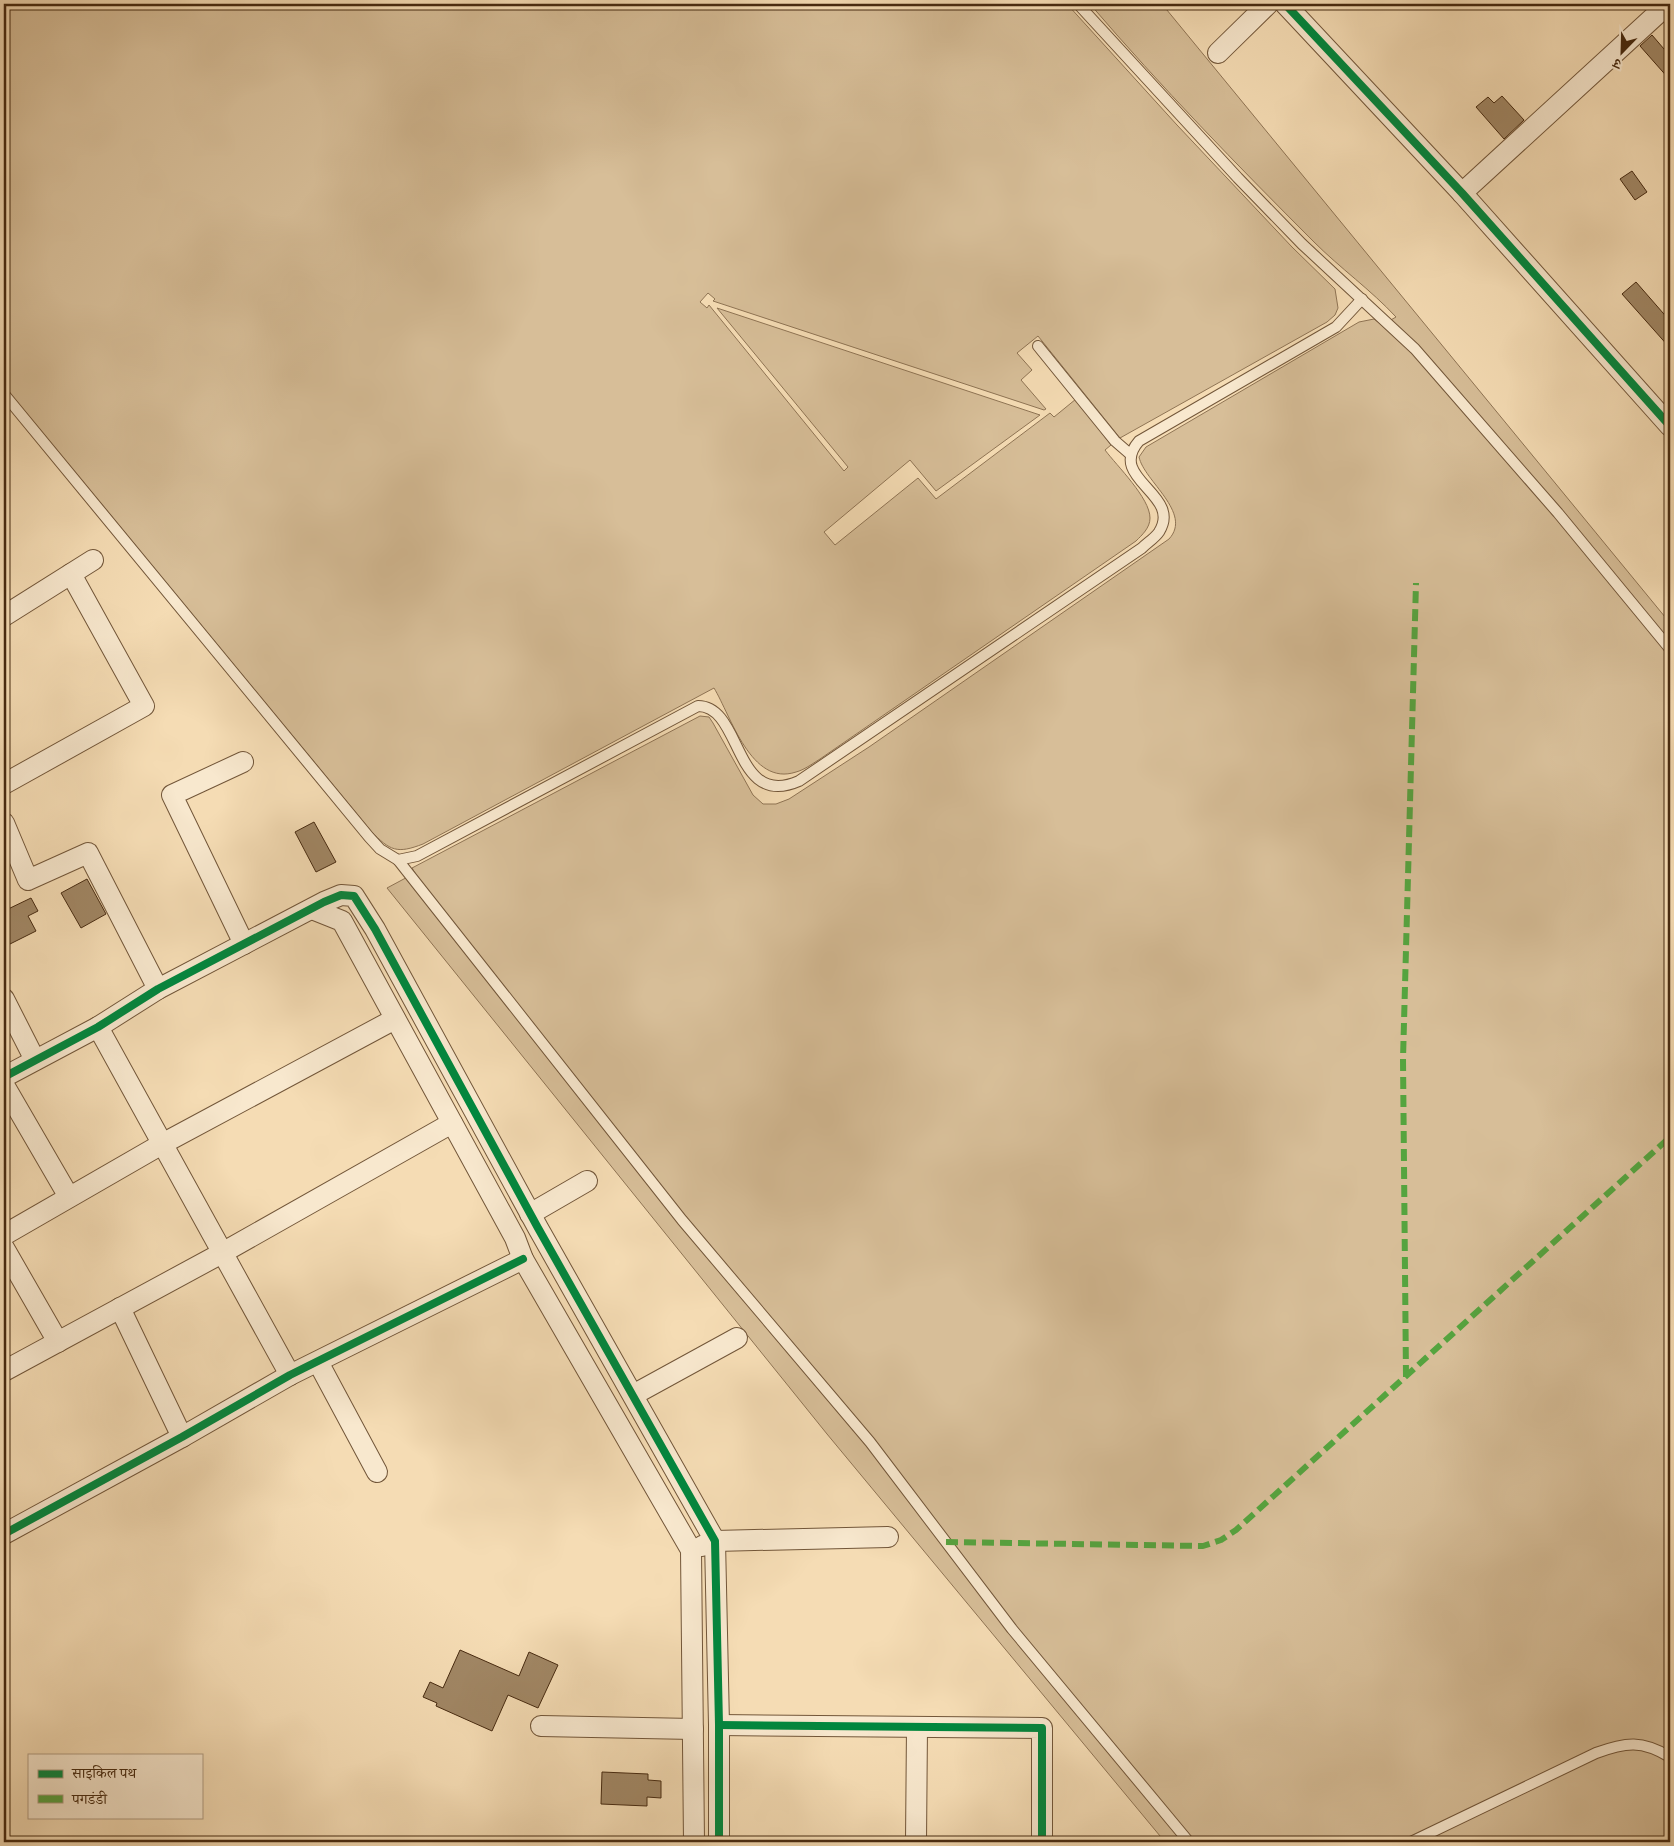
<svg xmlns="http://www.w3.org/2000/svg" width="1674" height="1846" viewBox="0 0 1674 1846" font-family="'IM FELL French Canon','Noto Serif Devanagari',serif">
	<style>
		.green { fill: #d7be98; stroke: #8f7454 }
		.building { fill: #a18765; stroke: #472a10 }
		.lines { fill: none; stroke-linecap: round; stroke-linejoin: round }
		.lane-casing { stroke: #725639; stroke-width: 12 }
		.street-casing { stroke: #725639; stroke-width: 22 }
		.lane { stroke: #f8e8ce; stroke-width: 10 }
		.street { stroke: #f8e8ce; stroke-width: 20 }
		.quiet { stroke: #55a43f; stroke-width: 6; stroke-dasharray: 12 6; stroke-linecap: butt }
		.cycleway-casing { stroke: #f8e8ce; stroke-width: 11 }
		.cycleway { stroke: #00873e; stroke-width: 8 }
	</style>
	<rect width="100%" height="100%" fill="#f5dcb4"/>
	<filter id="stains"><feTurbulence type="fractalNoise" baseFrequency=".004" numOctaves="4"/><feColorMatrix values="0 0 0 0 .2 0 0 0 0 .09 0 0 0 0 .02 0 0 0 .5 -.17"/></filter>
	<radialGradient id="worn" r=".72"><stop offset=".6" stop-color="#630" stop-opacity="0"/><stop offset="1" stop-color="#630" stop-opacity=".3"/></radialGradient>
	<g class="green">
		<path d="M 4,4 L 1067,4 L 1177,125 L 1292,247 L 1335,289 L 1338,308 L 1335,315 L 1327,322 L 1120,438 L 1038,336 L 1017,353 L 1032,370 L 1021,380 L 1046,409 L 1044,410 L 713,301 L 715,299 L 708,293 L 700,302 L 707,308 L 709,305 L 844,471 L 848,467 L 717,308 L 1040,415 L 936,491 L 910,460 L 824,532 L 835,545 L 918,478 L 936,499 L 1050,413 L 1054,417 L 1076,399 L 1111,445 L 1105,450 C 1117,466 1150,498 1150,518 C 1150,528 1142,535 1136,541 L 820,759 C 812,764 804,770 796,772 C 751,787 731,716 714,688 L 423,844 C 397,854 390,851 371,831 L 4,386 Z"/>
		<path d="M 1090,4 L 1162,4 L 1670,623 L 1670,1842 L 1165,1842 L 827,1434 L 387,888 L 415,873 L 412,868 L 700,716 L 709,717 L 713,723 L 753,795 L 763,804 L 776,804 L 789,799 L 869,747 L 1169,539 C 1193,513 1144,481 1139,457 L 1146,447 L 1359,322 L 1374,319 L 1382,325 L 1396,317 C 1371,290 1340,268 1314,242 C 1237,165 1161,87 1090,4 Z"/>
	</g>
	<g class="building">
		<path d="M 1652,35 L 1670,56 L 1670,80 L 1640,46 Z"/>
		<path d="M 1502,96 L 1524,120 L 1504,139 L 1476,107 L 1488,97 L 1494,103 Z"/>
		<path d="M 1632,171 L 1647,192 L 1635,200 L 1620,179 Z"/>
		<path d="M 1636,282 L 1670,321 L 1670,348 L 1622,294 Z"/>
		<path d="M 314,822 L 336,862 L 316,872 L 295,832 Z"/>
		<path d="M 87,879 L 106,914 L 81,928 L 61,893 Z"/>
		<path d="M 31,898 L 38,911 L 28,916 L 36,931 L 4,947 L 4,911 Z"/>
		<path d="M 460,1650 L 519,1676 L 529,1652 L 558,1665 L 538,1708 L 508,1695 L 492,1731 L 436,1706 L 437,1703 L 423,1697 L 430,1682 L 443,1688 Z"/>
		<path d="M 602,1772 L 648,1774 L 648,1780 L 661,1781 L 661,1798 L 647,1797 L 647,1806 L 601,1804 Z"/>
	</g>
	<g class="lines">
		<g class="lane-casing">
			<g id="lane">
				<path d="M 1078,4 L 1238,178 L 1302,244 L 1415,349 L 1558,513 L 1670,649"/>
				<path d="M 1038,346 L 1115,441 L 1130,454"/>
				<path d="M 4,394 L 369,837 L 380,849 L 398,860 L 417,856 L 698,706 C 743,706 733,810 799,781 L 1142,548 C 1147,543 1155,538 1159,532 C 1183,494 1106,479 1139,441 L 1336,327 L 1362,299"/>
				<path d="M 398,860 L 682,1220 L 870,1442 L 1012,1629 L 1189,1842"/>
				<path d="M 1411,1842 L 1596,1753 C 1626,1742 1642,1740 1670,1757"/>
			</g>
		</g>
		<g class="street-casing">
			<g id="street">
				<path d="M 1285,4 L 1462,193 L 1670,426"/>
				<path d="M 1218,53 L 1268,4"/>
				<path d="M 1462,193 L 1668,4"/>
				<path d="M 4,616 L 93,560"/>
				<path d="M 243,762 L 172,795 L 244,944"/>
				<path d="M 4,784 L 144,706 L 71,574"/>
				<path d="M 4,823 L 28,880 L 88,853 L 158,989"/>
				<path d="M 312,909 L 342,921 L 515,1238 L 523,1259 L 691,1550 L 694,1842"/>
				<path d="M 4,999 L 35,1060"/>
				<path d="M 98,1027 L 290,1375"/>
				<path d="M 4,1077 L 98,1027 L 158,989 L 324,902 L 341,895 L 354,896 L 375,929 L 538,1228 L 715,1541 L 719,1725 L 719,1842"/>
				<path d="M 4,1085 L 69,1197"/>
				<path d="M 530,1214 L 587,1181"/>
				<path d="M 4,1235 L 162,1144 L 395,1019"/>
				<path d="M 4,1248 L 58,1342"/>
				<path d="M 120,1308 L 182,1437"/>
				<path d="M 318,1362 L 377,1472"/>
				<path d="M 4,1371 L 222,1253 L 452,1123"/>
				<path d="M 633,1395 L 737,1338"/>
				<path d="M 4,1534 L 182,1437 L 290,1375 L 523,1259"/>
				<path d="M 702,1546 L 715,1541 L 888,1537"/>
				<path d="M 719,1725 L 1042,1728 L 1042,1842"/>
				<path d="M 541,1726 L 693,1729"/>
				<path d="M 916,1842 L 917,1727"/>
			</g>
		</g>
		<use href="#lane" class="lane"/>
		<use href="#street" class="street"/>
		<g class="quiet">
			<path d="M 1406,1377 L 1403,1059 L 1416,583"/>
			<path d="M 946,1542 L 1203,1546 L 1221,1540 L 1236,1530 L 1670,1137"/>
		</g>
		<g class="cycleway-casing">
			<g id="cycleway">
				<path d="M 1285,4 L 1462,193 L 1670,426"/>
				<path d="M 4,1077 L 98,1027 L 158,989 L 324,902 L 341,895 L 354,896 L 375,929 L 538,1228 L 715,1541 L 719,1725 L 719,1842"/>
				<path d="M 4,1534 L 182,1437 L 290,1375 L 523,1259"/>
				<path d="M 719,1725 L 1042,1728 L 1042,1842"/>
			</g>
		</g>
		<use href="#cycleway" class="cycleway"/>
	</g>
	<rect width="1674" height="1846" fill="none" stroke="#f5dcb4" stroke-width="20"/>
	<rect x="5" y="5" width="1664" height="1836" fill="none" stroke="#472a10" stroke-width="2.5"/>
	<rect x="10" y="10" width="1654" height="1826" fill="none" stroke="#472a10"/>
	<rect x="28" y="1754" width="175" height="65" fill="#f8e8ce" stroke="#b19c82"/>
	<rect x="38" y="1770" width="25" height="8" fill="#00873e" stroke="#b19c82"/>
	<text x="72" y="1778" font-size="15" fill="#472a10">साइकिल पथ</text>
	<rect x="38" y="1795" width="25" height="8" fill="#55a43f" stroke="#b19c82"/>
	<text x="72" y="1804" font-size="15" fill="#472a10">पगडंडी</text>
	<g transform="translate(1622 52) rotate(203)" stroke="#f8e8ce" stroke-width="4" paint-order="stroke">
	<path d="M0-4L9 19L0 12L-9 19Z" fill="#472a10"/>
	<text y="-8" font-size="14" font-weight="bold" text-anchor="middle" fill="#472a10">उ</text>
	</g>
	<rect width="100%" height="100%" filter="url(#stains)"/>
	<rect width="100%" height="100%" fill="url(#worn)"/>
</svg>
